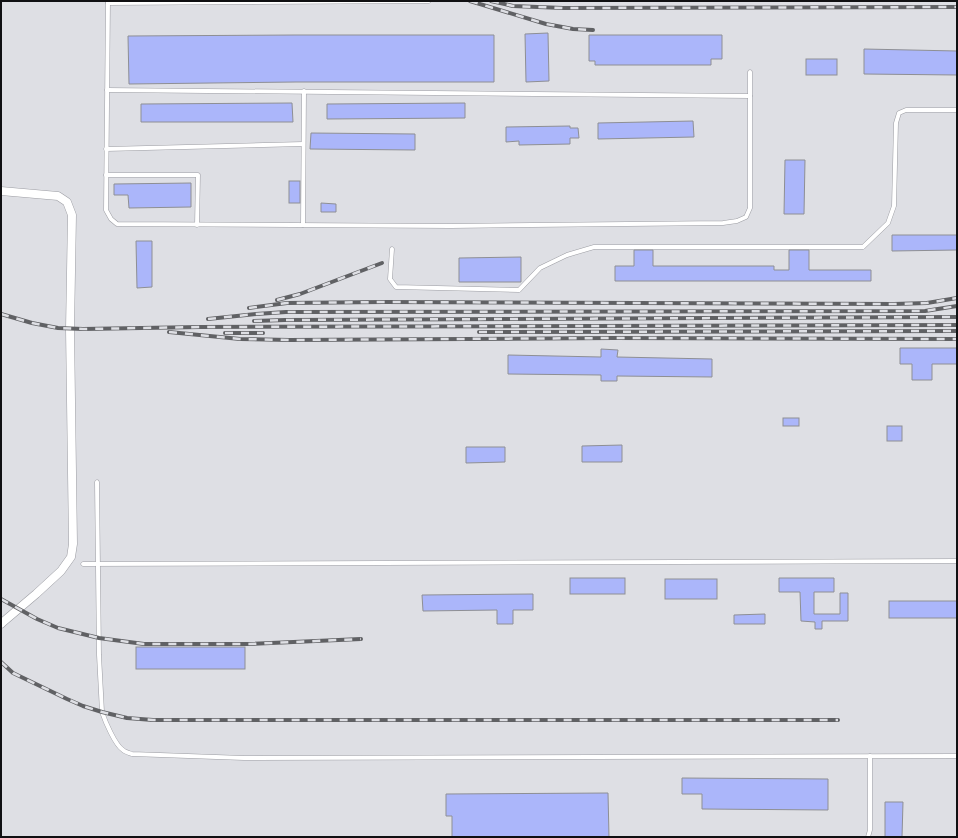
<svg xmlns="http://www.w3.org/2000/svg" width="958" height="838" viewBox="0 0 958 838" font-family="'Exo 2',sans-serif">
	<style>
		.building { fill: #abb6fa; stroke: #8e8f94 }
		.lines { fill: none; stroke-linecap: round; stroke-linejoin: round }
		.service-casing { stroke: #9c9da3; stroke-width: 5 }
		.minor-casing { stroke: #9c9da3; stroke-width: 9 }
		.service { stroke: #fff; stroke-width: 4 }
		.minor { stroke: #fff; stroke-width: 8 }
		.rail-casing { stroke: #606164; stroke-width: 4 }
		.rail { stroke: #dedfe4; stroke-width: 2.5; stroke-dasharray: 8; stroke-linecap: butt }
	</style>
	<rect width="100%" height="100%" fill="#dedfe4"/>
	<g class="building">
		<path d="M 548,33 L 549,81 L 526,82 L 525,34 Z"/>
		<path d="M 295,35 L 494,35 L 494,82 L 296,82 L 129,84 L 128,36 Z"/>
		<path d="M 589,35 L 722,35 L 722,59 L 711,59 L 711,65 L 595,65 L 595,61 L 589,61 Z"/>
		<path d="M 864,49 L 957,51 L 957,75 L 864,74 Z"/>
		<rect x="806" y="59" width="31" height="16"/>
		<path d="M 292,103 L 293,122 L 141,122 L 141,104 Z"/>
		<path d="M 465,103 L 465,118 L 327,119 L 327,104 Z"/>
		<path d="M 693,121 L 694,137 L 598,139 L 598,123 Z"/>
		<path d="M 570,126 L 570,128 L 578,128 L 579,138 L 570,138 L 570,144 L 519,145 L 519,141 L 506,142 L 506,127 Z"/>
		<path d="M 311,133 L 415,134 L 415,150 L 310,149 Z"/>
		<path d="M 785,160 L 805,160 L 804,214 L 784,214 Z"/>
		<rect x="289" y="181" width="11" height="22"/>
		<path d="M 191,183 L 191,207 L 129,208 L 128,195 L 114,195 L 114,184 Z"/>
		<path d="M 321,203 L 336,204 L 336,212 L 321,212 Z"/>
		<path d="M 892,235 L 957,235 L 957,250 L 892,251 Z"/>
		<path d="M 136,241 L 152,241 L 152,287 L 137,288 Z"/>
		<path d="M 634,250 L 653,250 L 653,266 L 774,266 L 774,270 L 789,270 L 789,250 L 809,250 L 809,270 L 871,270 L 871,281 L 615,281 L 615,266 L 634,266 Z"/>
		<path d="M 521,257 L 521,282 L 459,282 L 459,258 Z"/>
		<path d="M 900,348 L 957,348 L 957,364 L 932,364 L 932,380 L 912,380 L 912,364 L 900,364 Z"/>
		<path d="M 601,349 L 618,350 L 617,357 L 712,359 L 712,377 L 617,376 L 617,381 L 601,381 L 601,375 L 508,374 L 508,355 L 601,357 Z"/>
		<rect x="783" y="418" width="16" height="8"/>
		<rect x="887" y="426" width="15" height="15"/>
		<path d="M 622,445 L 622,462 L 582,462 L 582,446 Z"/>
		<path d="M 466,447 L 505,447 L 505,462 L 466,463 Z"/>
		<rect x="570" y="578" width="55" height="16"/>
		<path d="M 779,578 L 834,578 L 834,592 L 814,592 L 814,614 L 840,614 L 840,593 L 848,593 L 848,621 L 822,621 L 822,629 L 815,629 L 815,622 L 801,621 L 800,592 L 779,592 Z"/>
		<rect x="665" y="579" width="52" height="20"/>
		<path d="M 533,594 L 533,610 L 513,610 L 513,624 L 497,624 L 497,610 L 423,611 L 422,595 Z"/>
		<rect x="889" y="601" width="68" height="17"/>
		<path d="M 765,614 L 765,624 L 734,624 L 734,615 Z"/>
		<rect x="136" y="647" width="109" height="22"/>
		<path d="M 682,778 L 828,779 L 828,810 L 702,809 L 702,794 L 682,794 Z"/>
		<path d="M 608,793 L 609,837 L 452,837 L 452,816 L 446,816 L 446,794 Z"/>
		<path d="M 885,802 L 903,802 L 902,837 L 885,837 Z"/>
	</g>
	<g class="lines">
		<g class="service-casing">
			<g id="service">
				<path d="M 108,1 L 106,210 L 111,219 L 117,224 L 451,226 L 723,223 L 737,221 L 746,217 L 750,208 L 750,72"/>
				<path d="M 108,3 L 429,1"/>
				<path d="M 107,90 L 750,96"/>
				<path d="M 106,149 L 303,144"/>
				<path d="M 106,175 L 198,175 L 197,225"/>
				<path d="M 303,225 L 304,91"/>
				<path d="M 392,249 L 390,279 L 396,287 L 519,290 L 540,268 L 567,255 L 594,247 L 863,247 L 888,223 L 894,206 L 896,123 L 899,113 L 906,110 L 957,110"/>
				<path d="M 97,482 L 99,655 L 102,712 C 105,721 115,745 123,750 C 125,752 129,753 132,754 L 244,758 L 957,756"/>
				<path d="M 83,564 L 957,561"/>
				<path d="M 868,837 L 870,830 L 870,756"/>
			</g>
		</g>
		<g class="minor-casing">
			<path id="minor" d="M 1,191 L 58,196 L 67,202 L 72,215 L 70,329 L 73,544 L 71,557 L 61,571 L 36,594 L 3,622 L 1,624"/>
		</g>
		<use href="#service" class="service"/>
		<use href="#minor" class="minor"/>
		<g class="rail-casing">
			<g id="rail">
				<path d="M 470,1 L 546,24 L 573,29 L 593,30"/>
				<path d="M 491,1 L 513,6 L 563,8 L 957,7"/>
				<path d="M 277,300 L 300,294 L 382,263"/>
				<path d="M 249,308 L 287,303 L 384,302 L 894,304 L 927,303 L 957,298"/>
				<path d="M 1,314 L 32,323 L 58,328 L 83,329 L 200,327 L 957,325"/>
				<path d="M 208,319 L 256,314 L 286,312 L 925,311 L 957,306"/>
				<path d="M 254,321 L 285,320 L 957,317"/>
				<path d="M 169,332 L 240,339 L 289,340 L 614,338 L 957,339"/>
				<path d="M 479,332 L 957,331"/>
				<path d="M 225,333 L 263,333"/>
				<path d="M 1,599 L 37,619 L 58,628 L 99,638 L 144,644 L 249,644 L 361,639"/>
				<path d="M 1,662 L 13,673 L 67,699 L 83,706 L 102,712 L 127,718 L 153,720 L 838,720"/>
			</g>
		</g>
		<use href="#rail" class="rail"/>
	</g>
	<rect width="958" height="838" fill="none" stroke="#101012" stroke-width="4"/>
</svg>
